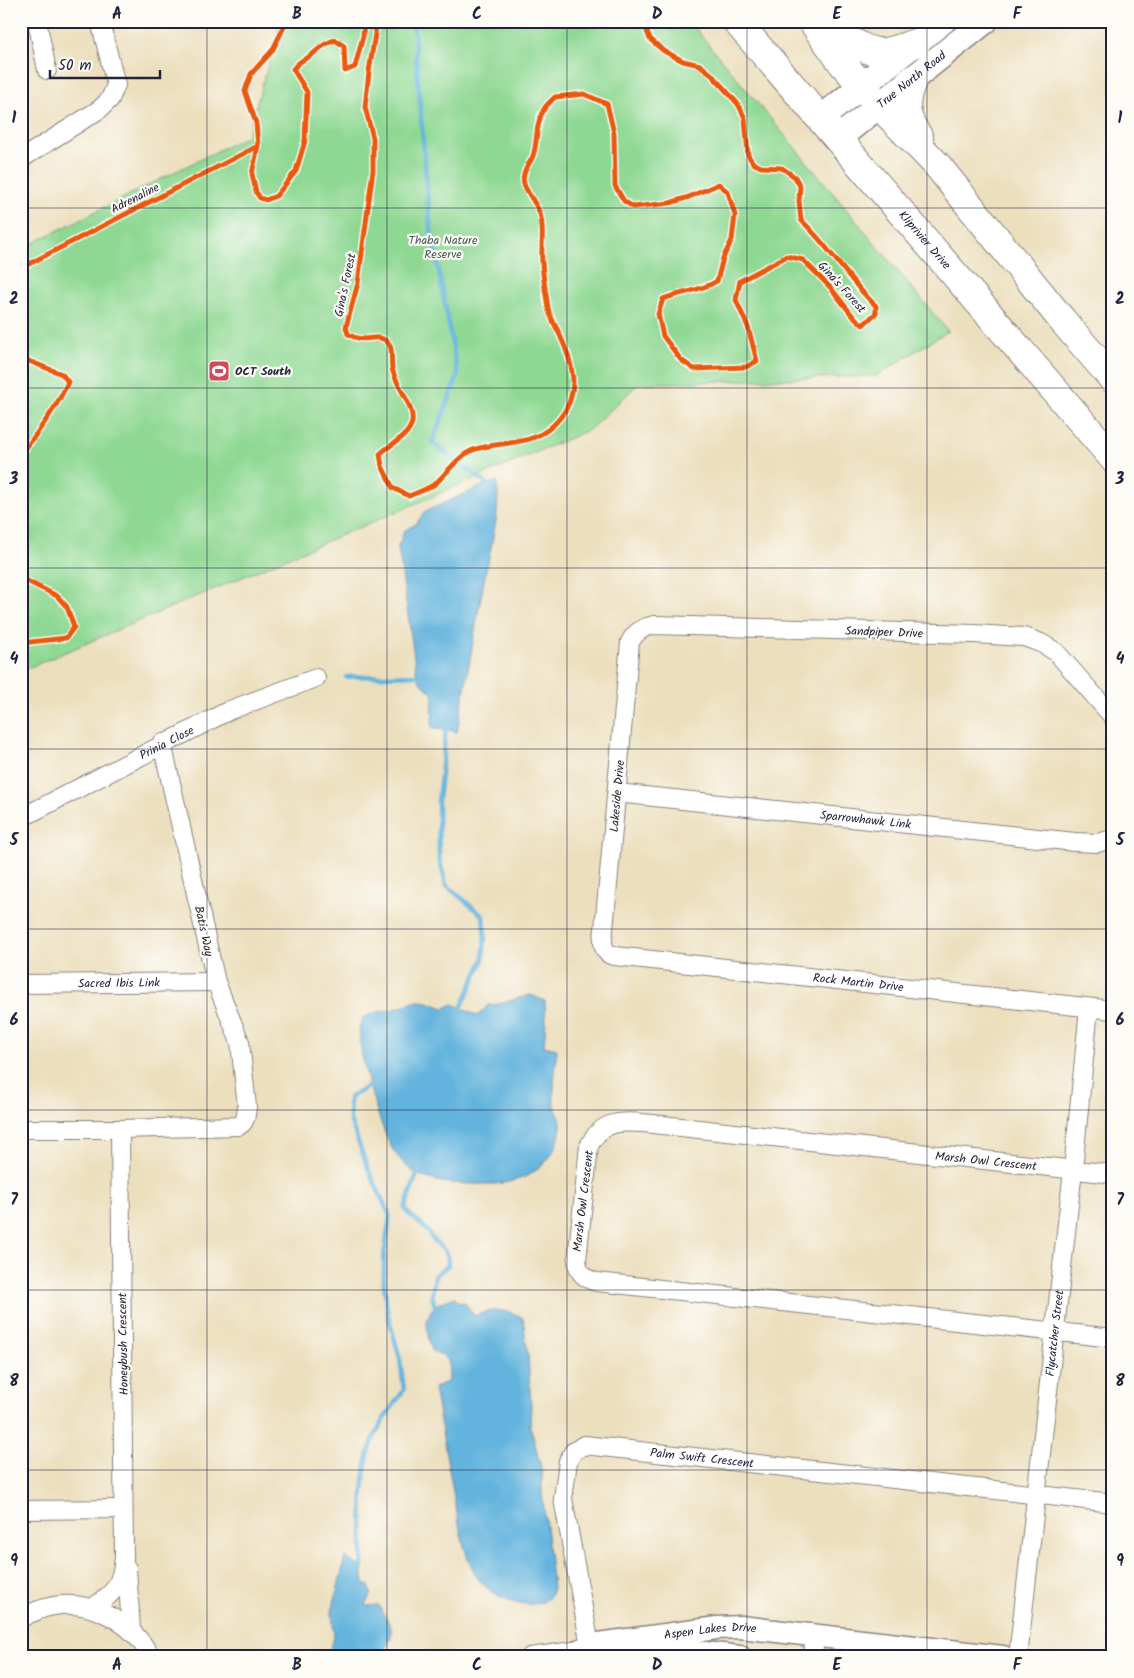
<svg xmlns="http://www.w3.org/2000/svg" width="1134" height="1678" viewBox="0 0 1134 1678" font-family="Kalam,sans-serif">
	<style>
		.green { fill: #8ed893; stroke: #587d67 }
		.water { fill: #62b3dd; stroke: #426a8c }
		.lines { fill: none; stroke-linecap: round; stroke-linejoin: round }
		.stream { stroke: #62b3dd; stroke-width: 4.5 }
		.minor-casing { stroke: #87807c; stroke-width: 20 }
		.tertiary-casing { stroke: #87807c; stroke-width: 25 }
		.secondary-casing { stroke: #87807c; stroke-width: 28 }
		.primary-casing { stroke: #87807c; stroke-width: 30 }
		.minor { stroke: #fff; stroke-width: 18 }
		.tertiary { stroke: #fff; stroke-width: 22 }
		.secondary { stroke: #fff; stroke-width: 25 }
		.primary { stroke: #fff; stroke-width: 28 }
		.cycleway-casing { stroke: #fdfcf7; stroke-width: 8 }
		.cycleway { stroke: #e8590c; stroke-width: 5 }
		.grid { fill: none; stroke: #22223b; stroke-width: 1; stroke-opacity: 0.55 }
		.labels { text-anchor: middle; stroke-width: 4.5; stroke-linejoin: round; paint-order: stroke }
		.street-label { font-size: 12px; fill: #22223b; stroke: #fdfcf7 }
		.park-label { font-size: 12px; fill: #425955; stroke: #fdfcf7 }
		.poi-label { font-size: 12px; font-weight: bold; fill: #22223b; stroke: #fdfcf7; text-anchor: start }
		.neatline { fill: none; stroke: #22223b; stroke-width: 2 }
		.grid-label { font-size: 16px; text-anchor: middle; font-weight: bold; fill: #22223b }
	</style>
	<rect width="100%" height="100%" fill="#fdfcf7"/>
	<filter id="ink" filterUnits="userSpaceOnUse"><feTurbulence type="fractalNoise" baseFrequency=".02" numOctaves="2"/><feDisplacementMap in="SourceGraphic" scale="10" xChannelSelector="R" yChannelSelector="G"/><feConvolveMatrix kernelMatrix="1 2 1 2 8 2 1 2 1" color-interpolation-filters="sRGB"/></filter>
	<filter id="wash" filterUnits="userSpaceOnUse"><feTurbulence type="fractalNoise" baseFrequency=".0096" numOctaves="4" result="noise"/><feDisplacementMap in="SourceGraphic" scale="20" xChannelSelector="R" yChannelSelector="G"/><feGaussianBlur stdDeviation="1.12" result="paint"/><feColorMatrix in="noise" values="0 0 0 0 0 0 0 0 0 0 0 0 0 0 0 0 0 1.4 0 .05"/><feComposite in="paint" operator="in"/></filter>
	<g filter="url(#wash)">
		<rect width="100%" height="100%" fill="#ecdfbe"/>
		<path class="green" d="M 281,21 L 689,21 L 948,331 L 876,376 L 638,384 L 589,430 L 21,671 L 21,249 L 247,136 Z"/>
		<g class="water">
			<path d="M 497,481 C 501,517 489,551 483,586 C 474,635 466,684 457,732 L 432,727 L 433,694 L 419,681 L 416,670 L 398,547 L 404,531 L 417,523 L 424,512 L 487,484 Z"/>
			<path d="M 531,995 L 545,1001 L 546,1020 L 544,1046 L 557,1049 C 556,1066 553,1085 554,1102 C 555,1110 561,1117 561,1124 C 559,1164 525,1185 487,1184 C 463,1184 435,1185 414,1172 C 407,1168 398,1157 393,1150 C 382,1134 350,1034 362,1020 C 363,1018 365,1017 368,1016 C 376,1011 388,1011 397,1008 C 404,1006 412,1002 419,1001 C 428,1001 436,1005 444,1008 L 453,1004 L 478,1016 L 488,1005 C 502,1005 516,998 531,995 Z"/>
			<path d="M 454,1297 L 459,1303 L 464,1302 L 475,1316 C 492,1308 507,1309 523,1318 L 528,1355 L 531,1405 L 530,1425 L 542,1471 L 542,1491 L 553,1588 C 551,1600 543,1603 531,1604 C 511,1604 487,1593 476,1575 C 462,1551 459,1523 454,1497 C 447,1461 441,1424 434,1388 L 449,1381 C 448,1361 453,1358 432,1351 C 427,1333 420,1312 443,1301 C 447,1299 450,1300 454,1297 Z"/>
			<path d="M 345,1557 L 362,1568 L 364,1584 L 369,1586 L 372,1594 L 365,1604 L 367,1606 L 379,1605 L 391,1627 L 391,1638 L 380,1657 L 335,1657 L 330,1651 L 334,1638 L 332,1612 Z"/>
		</g>
		<g class="lines">
			<g class="stream">
				<path d="M 413,21 L 430,224 L 458,375 L 432,443 L 487,484"/>
				<path d="M 346,677 L 417,675"/>
				<path d="M 446,729 L 438,801 L 439,858 L 446,885 L 483,916 L 485,937 L 483,960 L 461,1008"/>
				<path d="M 417,1174 L 405,1208 C 409,1217 418,1221 425,1228 C 428,1231 430,1235 432,1238 C 441,1249 448,1249 448,1265 L 435,1276 L 432,1295 L 435,1306"/>
				<path d="M 362,1568 C 363,1532 359,1478 371,1446 C 378,1425 392,1407 404,1390 L 400,1359 L 388,1315 L 384,1285 L 384,1256 L 390,1216 L 369,1171 L 350,1120 L 349,1098 L 369,1086"/>
			</g>
		</g>
	</g>
	<g filter="url(#ink)">
		<g class="lines">
			<g class="minor-casing">
				<g id="minor">
					<path d="M 37,21 L 47,70"/>
					<path d="M 21,159 L 100,109 L 110,99 L 116,85 L 100,21"/>
					<path id="s1" d="M 1113,717 L 1056,652 L 1041,643 L 1024,637 L 974,634 L 654,625 C 643,627 635,632 630,642 L 603,940 C 603,949 606,955 615,956 L 1113,1010"/>
					<path id="s2" d="M 617,793 L 1075,842 L 1097,843 L 1113,839"/>
					<path id="s3" d="M 21,818 L 230,710 L 316,678"/>
					<path id="s4" d="M 21,984 L 216,982"/>
					<path d="M 21,1129 L 120,1129 L 238,1126 C 246,1123 246,1115 247,1107 L 240,1042 L 216,982 L 162,743"/>
					<path d="M 1113,1174 L 653,1124 C 626,1122 603,1117 589,1146 L 577,1260 C 578,1273 584,1279 597,1282 L 1113,1338"/>
					<path d="M 21,1510 L 123,1509"/>
					<path d="M 127,1568 L 131,1629"/>
					<path d="M 92,1608 C 115,1593 121,1585 124,1558 L 120,1129"/>
					<path d="M 21,1618 C 27,1615 33,1612 39,1610 C 82,1594 130,1618 151,1657"/>
					<path id="s5" d="M 591,1651 L 563,1499 L 568,1461 L 573,1452 L 584,1445 L 1113,1503"/>
					<path d="M 530,1657 L 580,1650"/>
					<path d="M 813,1657 L 815,1635"/>
					<path id="s6" d="M 1018,1657 L 1073,1170 L 1089,1008"/>
				</g>
			</g>
			<g class="tertiary-casing">
				<g id="tertiary">
					<path d="M 642,1649 L 679,1650 L 740,1657"/>
					<path id="s7" d="M 580,1650 L 598,1644 L 717,1628 L 741,1627 L 1003,1657"/>
				</g>
			</g>
			<g class="secondary-casing">
				<g id="secondary">
					<path d="M 820,119 L 943,21"/>
					<path id="s8" d="M 837,139 L 985,21"/>
				</g>
			</g>
			<g class="primary-casing">
				<g id="primary">
					<path id="s9" d="M 736,21 L 1113,458"/>
					<path d="M 812,21 L 843,64 L 880,106 L 937,165 L 1062,320 L 1113,379"/>
					<path d="M 823,21 C 841,33 864,55 886,52 C 896,50 906,46 916,43"/>
					<path d="M 913,79 C 902,104 904,115 919,138"/>
				</g>
			</g>
			<use href="#minor" class="minor"/>
			<use href="#tertiary" class="tertiary"/>
			<use href="#secondary" class="secondary"/>
			<use href="#primary" class="primary"/>
			<g class="cycleway-casing">
				<g id="cycleway">
					<path d="M 285,21 L 284,27 L 272,51 L 251,74 L 245,91 L 256,123 L 258,146 L 252,174 L 256,192 L 260,198 L 266,200 L 276,196 L 296,171 L 305,141 L 307,92 L 293,69 C 300,60 302,61 310,56 C 320,49 322,44 335,40 L 344,46 L 345,71 L 355,67 L 363,36 L 364,21"/>
					<path d="M 377,21 L 369,72 L 365,107 L 373,138 L 373,170 L 358,283 L 346,327 L 348,334 C 365,345 374,333 385,340 C 395,346 390,359 392,368 C 395,385 415,406 412,422 C 409,437 390,444 380,454 L 382,466 L 393,488 L 409,496 C 418,492 429,489 436,483 C 448,472 458,456 473,450 C 504,439 535,449 560,418 C 582,391 572,361 559,333 C 555,325 550,317 548,308 C 546,294 543,278 542,263 C 541,248 544,232 541,218 C 539,205 528,196 524,184 C 521,173 529,165 533,156 C 538,142 535,124 543,111 C 545,106 551,101 555,97 L 584,94 L 607,104 L 614,133 L 615,186 L 624,201 L 633,207 L 670,203 L 689,197 L 719,184 L 728,192 L 735,215 L 732,240 L 723,258 L 717,281 C 701,291 681,292 663,299 L 658,314 L 663,336 L 681,360 L 694,369 L 746,367 L 757,361 L 748,327 L 736,300 L 740,281 L 787,256 L 803,260 L 830,287 L 852,315 L 863,325 L 876,313 L 876,306 C 848,280 829,246 801,220 L 799,201 L 800,186 L 795,177 L 782,168 L 761,167 L 753,163 L 748,155 L 745,118 L 738,104 L 711,74 L 700,65 L 683,61 L 664,51 L 650,39 L 643,21"/>
					<path d="M 21,268 L 258,146"/>
					<path d="M 21,358 L 62,374 L 68,382 C 56,409 38,431 21,455"/>
					<path d="M 21,578 L 57,596 L 67,607 L 74,627 L 66,638 L 21,643"/>
				</g>
			</g>
			<use href="#cycleway" class="cycleway"/>
		</g>
	</g>
	<path class="grid" d="M 207,21 L 207,1657M 387,21 L 387,1657M 567,21 L 567,1657M 747,21 L 747,1657M 927,21 L 927,1657M 21,208 L 1113,208M 21,388 L 1113,388M 21,568 L 1113,568M 21,749 L 1113,749M 21,929 L 1113,929M 21,1110 L 1113,1110M 21,1290 L 1113,1290M 21,1470 L 1113,1470"/>
	<defs>
		<g id="stadium-square" transform="scale(1.125)"><rect x="-9" y="-9" width="18" height="18" rx="4" fill="#d1495b" stroke="#fdfcf7"/><path d="M0-5a6.5 5 0 1 0 0 10a6.5 5 0 1 0 0-10ZM-3.5-1.8h7v3.6h-7Z" fill="#fff"/></g>
	</defs>
	<g fill-rule="evenodd">
		<use href="#stadium-square" x="219" y="371"/>
	</g>
	<g class="labels">
		<g class="street-label">
			<text dy="4" stroke="none"><textPath href="#s8" startOffset="95">True North Road</textPath></text>
			<text transform="translate(135 198) rotate(-27)" y="4">Adrenaline</text>
			<text dy="4" stroke="none"><textPath href="#s9" startOffset="289">Kliprivier Drive</textPath></text>
			<text transform="translate(345 285) rotate(-78)" y="4">Gina's Forest</text>
			<text transform="translate(842 287) rotate(48)" y="4">Gina's Forest</text>
			<text transform="translate(884 632) rotate(2)" y="4">Sandpiper Drive</text>
			<text dy="4" stroke="none"><textPath href="#s3" startOffset="164">Prinia Close</textPath></text>
			<text transform="translate(617 796) rotate(-85)" y="4">Lakeside Drive</text>
			<text dy="4" stroke="none"><textPath href="#s2" startOffset="250">Sparrowhawk Link</textPath></text>
			<text transform="translate(204 931) rotate(78)" y="4">Batis Way</text>
			<text dy="4" stroke="none"><textPath href="#s4" startOffset="98">Sacred Ibis Link</textPath></text>
			<text dy="4" stroke="none"><textPath href="#s1" startOffset="1089">Rock Martin Drive</textPath></text>
			<text transform="translate(986 1161) rotate(6)" y="4">Marsh Owl Crescent</text>
			<text transform="translate(583 1201) rotate(-83)" y="4">Marsh Owl Crescent</text>
			<text dy="4" stroke="none"><textPath href="#s6" startOffset="326">Flycatcher Street</textPath></text>
			<text transform="translate(123 1344) rotate(-91)" y="4">Honeybush Crescent</text>
			<text dy="4" stroke="none"><textPath href="#s5" startOffset="335">Palm Swift Crescent</textPath></text>
			<text dy="4" stroke="none"><textPath href="#s7" startOffset="132">Aspen Lakes Drive</textPath></text>
		</g>
		<g class="park-label">
			<text x="443" y="244">Thaba Nature<tspan x="443" dy="14">Reserve</tspan></text>
		</g>
		<g class="poi-label">
			<text x="235" y="375">OCT South</text>
		</g>
	</g>
	<rect width="1134" height="1678" fill="none" stroke="#fdfcf7" stroke-width="55"/>
	<path d="M50 70v8h110v-8" fill="none" stroke="#22223b" stroke-width="2.5"/>
	<text x="58" y="70" font-size="15" fill="#22223b" stroke="#fdfcf7" stroke-width="4" paint-order="stroke">50 m</text>
	<rect x="28" y="28" width="1078" height="1622" class="neatline"/>
	<g class="grid-label">
		<text x="117" y="19">A</text>
		<text x="297" y="19">B</text>
		<text x="477" y="19">C</text>
		<text x="657" y="19">D</text>
		<text x="837" y="19">E</text>
		<text x="1017" y="19">F</text>
		<text x="14" y="123">1</text>
		<text x="1120" y="123">1</text>
		<text x="14" y="304">2</text>
		<text x="1120" y="304">2</text>
		<text x="14" y="484">3</text>
		<text x="1120" y="484">3</text>
		<text x="14" y="664">4</text>
		<text x="1120" y="664">4</text>
		<text x="14" y="845">5</text>
		<text x="1120" y="845">5</text>
		<text x="14" y="1025">6</text>
		<text x="1120" y="1025">6</text>
		<text x="14" y="1205">7</text>
		<text x="1120" y="1205">7</text>
		<text x="14" y="1386">8</text>
		<text x="1120" y="1386">8</text>
		<text x="14" y="1566">9</text>
		<text x="1120" y="1566">9</text>
		<text x="117" y="1670">A</text>
		<text x="297" y="1670">B</text>
		<text x="477" y="1670">C</text>
		<text x="657" y="1670">D</text>
		<text x="837" y="1670">E</text>
		<text x="1017" y="1670">F</text>
	</g>
</svg>
